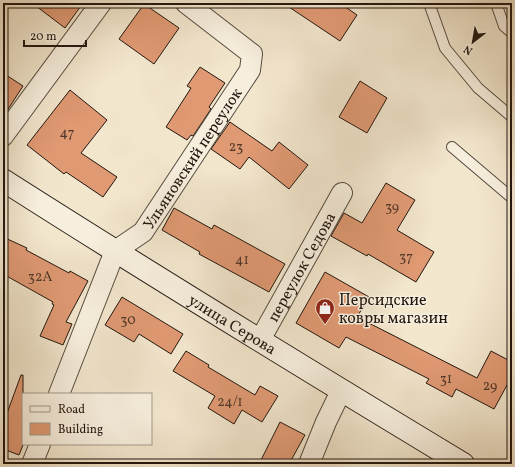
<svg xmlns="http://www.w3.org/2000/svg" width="515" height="467" viewBox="0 0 515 467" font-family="Vollkorn,serif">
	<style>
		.building { fill: #df9973; stroke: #221710 }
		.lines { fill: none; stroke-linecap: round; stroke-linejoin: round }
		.lane-casing { stroke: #564b3f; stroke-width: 12 }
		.street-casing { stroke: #564b3f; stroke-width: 22 }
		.secondary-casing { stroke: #221710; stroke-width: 24 }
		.lane { stroke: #f7efde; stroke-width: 10 }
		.street { stroke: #f7efde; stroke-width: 20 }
		.secondary { stroke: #f7efde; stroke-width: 22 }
		.labels { text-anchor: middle; stroke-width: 3; stroke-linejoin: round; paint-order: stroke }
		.number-label { font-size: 14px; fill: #513829 }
		.street-label { font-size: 16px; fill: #221710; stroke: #f7efde }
		.poi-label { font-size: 16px; fill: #221710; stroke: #f7efde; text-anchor: start }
	</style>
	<rect width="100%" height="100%" fill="#f2e6cd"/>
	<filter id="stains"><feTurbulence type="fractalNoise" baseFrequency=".005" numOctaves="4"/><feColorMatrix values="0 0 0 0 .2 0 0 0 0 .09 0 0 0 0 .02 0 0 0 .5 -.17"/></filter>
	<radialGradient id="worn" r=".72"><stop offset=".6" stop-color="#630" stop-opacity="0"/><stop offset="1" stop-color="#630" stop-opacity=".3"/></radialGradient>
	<g class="building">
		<path d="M 32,3 L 83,3 L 65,28 Z"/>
		<path d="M 283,3 L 340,3 L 357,15 L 340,41 Z"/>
		<path d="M 144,4 L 179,28 L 154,64 L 119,39 Z"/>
		<path d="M 200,67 L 225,83 L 209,107 L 211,109 L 193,136 L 191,135 L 187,140 L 166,127 L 191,88 L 187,86 Z"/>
		<path d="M 3,73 L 23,86 L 3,117 Z"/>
		<path d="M 360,81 L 387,98 L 367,133 L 339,117 Z"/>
		<path d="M 70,90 L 107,120 L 81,153 L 117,177 L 103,197 L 66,172 L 64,174 L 27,145 Z"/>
		<path d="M 230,122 L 272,151 L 279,142 L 308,165 L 289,189 L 249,157 L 240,169 L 211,149 Z"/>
		<path d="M 386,183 L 415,200 L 397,230 L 434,252 L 416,282 L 368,254 L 367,256 L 331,236 L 344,213 L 362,223 Z"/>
		<path d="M 174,208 L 212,229 L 214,225 L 285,264 L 269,292 L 199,254 L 200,252 L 162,230 Z"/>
		<path d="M 3,237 L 27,248 L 26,250 L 69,273 L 70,271 L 88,281 L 66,322 L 72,324 L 63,345 L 40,336 L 54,305 L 52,304 L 53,302 L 3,274 Z"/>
		<path d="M 325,272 L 369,297 L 357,317 L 477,378 L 491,351 L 512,362 L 512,376 L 494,409 L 456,389 L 452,397 L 426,383 L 429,379 L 346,337 L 339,348 L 296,323 Z"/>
		<path d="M 122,297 L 183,334 L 171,354 L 139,334 L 134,342 L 105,325 Z"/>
		<path d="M 186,351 L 209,365 L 208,367 L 255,395 L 260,386 L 278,396 L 262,422 L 242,410 L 234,424 L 208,408 L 215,396 L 173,371 Z"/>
		<path d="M 21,375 L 23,375 L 23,445 L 19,455 L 3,449 L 3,414 L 6,416 Z"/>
		<path d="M 280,422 L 305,435 L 289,464 L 259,464 Z"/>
	</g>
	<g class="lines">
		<g class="lane-casing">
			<g id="lane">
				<path d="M 429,3 L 445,48 L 478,88 L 512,117"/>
				<path d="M 496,3 L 504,26 L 512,33"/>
				<path d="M 452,147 L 512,198"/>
			</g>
		</g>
		<g class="street-casing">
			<g id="street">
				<path d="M 3,136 L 101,3"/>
				<path id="s1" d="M 260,340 L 342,193"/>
				<path id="s2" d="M 59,394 L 115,251 L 143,232 L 250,70 L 252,54 L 186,3"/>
				<path d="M 32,464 L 40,444"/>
				<path d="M 309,464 L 326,422 L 341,391"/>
			</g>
		</g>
		<g class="secondary-casing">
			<g id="secondary">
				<path id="s3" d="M 3,180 C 155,277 309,371 463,464"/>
			</g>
		</g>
		<use href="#lane" class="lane"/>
		<use href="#street" class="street"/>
		<use href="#secondary" class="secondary"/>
	</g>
	<defs>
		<g id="shop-pin" transform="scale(1)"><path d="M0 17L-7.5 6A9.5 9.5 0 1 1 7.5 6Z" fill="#8f2418" stroke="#f7efde"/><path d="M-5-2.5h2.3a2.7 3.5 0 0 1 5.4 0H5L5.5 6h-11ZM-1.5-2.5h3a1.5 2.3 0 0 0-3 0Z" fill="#fff"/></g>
	</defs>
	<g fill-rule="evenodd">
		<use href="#shop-pin" x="325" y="308"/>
	</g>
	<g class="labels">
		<g class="number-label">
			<text x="67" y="137">47</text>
			<text x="236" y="151">23</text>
			<text x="392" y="211">39</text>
			<text x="406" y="261">37</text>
			<text x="242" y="264">41</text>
			<text x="40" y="281">32А</text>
			<text x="128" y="324">30</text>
			<text x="446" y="383">31</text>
			<text x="490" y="390">29</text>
			<text x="230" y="406">24/1</text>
		</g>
		<g class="street-label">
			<text dy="6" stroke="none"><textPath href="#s2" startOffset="276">Ульяновский переулок</textPath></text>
			<text dy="6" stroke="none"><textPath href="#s1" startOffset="84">переулок Седова</textPath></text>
			<text dy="6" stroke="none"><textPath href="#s3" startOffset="271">улица Серова</textPath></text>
		</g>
		<g class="poi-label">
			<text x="339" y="305">Персидские<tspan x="339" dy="18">ковры магазин</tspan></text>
		</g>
	</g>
	<rect width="515" height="467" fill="none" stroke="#f2e6cd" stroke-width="16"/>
	<rect x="4" y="4" width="507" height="459" fill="none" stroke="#221710" stroke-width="2"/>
	<rect x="8" y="8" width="499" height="451" fill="none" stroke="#221710"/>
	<rect x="22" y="393" width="130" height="52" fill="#f7efde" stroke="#a2998c"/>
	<rect x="30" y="406" width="20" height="6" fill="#f7efde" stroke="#a2998c"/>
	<text x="58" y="413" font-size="12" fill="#221710">Road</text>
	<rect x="30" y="423" width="20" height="12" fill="#df9973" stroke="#a2998c"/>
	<text x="58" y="433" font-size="12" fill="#221710">Building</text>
	<g transform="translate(473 42) rotate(211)" stroke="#f7efde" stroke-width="3" paint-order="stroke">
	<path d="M0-3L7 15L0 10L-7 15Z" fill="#221710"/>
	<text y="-6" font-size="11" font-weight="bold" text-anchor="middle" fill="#221710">N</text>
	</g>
	<path d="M24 40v6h62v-6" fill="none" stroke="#221710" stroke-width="2"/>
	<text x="30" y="40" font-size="12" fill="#221710" stroke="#f7efde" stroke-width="3" paint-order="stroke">20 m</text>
	<rect width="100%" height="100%" filter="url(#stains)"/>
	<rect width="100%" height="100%" fill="url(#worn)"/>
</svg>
